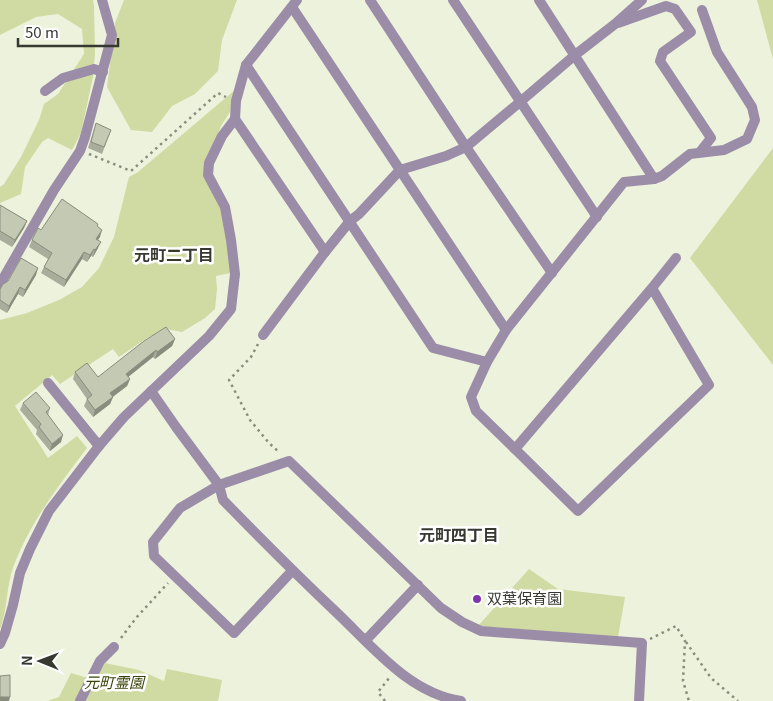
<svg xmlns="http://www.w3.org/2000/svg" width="773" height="701" viewBox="0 0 773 701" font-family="Georgia,'Noto Sans JP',serif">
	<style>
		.green { fill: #cfdba2 }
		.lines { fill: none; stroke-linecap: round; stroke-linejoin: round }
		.path { stroke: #8a8d7f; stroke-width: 2.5; stroke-dasharray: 2.5 4; stroke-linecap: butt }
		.minor { stroke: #9b8ca8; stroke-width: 10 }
		.wall { fill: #a9ad9b }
		.shaded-wall { fill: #898d7e }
		.building { fill: #c4c9b4; stroke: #898d7e }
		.poi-dot { fill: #7f37aa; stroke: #fff; stroke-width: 2 }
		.labels { text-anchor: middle; stroke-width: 5; stroke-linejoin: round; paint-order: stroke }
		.poi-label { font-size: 15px; fill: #373931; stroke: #fff; text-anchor: start }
		.park-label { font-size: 15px; font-style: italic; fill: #394207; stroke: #fff }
		.neighbourhood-label { font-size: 16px; font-weight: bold; fill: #373931; stroke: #fff }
	</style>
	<rect width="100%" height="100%" fill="#ecf2dc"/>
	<g class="green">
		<path d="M 0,0 L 93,0 L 94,6 L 95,53 L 93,77 L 81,133 L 72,150 L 48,138 L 42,142 L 25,167 L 21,194 L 0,203 L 0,187 L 4,184 L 21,157 L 39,120 L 44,104 L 58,94 L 84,54 L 82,29 L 58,14 L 36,17 L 0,35 Z"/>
		<path d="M 124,0 L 237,0 L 222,40 L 218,71 L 195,94 L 172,106 L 152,132 L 131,130 L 107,87 L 115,23 Z"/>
		<path d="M 757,0 L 773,0 L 773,59 Z"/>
		<path d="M 235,90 L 230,112 L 221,126 L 208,157 L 222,209 L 231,273 L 216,276 L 217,289 L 215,309 L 205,318 L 182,332 L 166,329 L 147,338 L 119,357 L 113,349 L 60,384 L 52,375 L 15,406 L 48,458 L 77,436 L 87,448 C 59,485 31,521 14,565 C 6,585 8,609 0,629 L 0,320 L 27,313 L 59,300 L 82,287 L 99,268 L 114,237 L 129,177 L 138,172 Z"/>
		<path d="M 773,148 L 773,365 L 690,258 Z"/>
		<path d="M 529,569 L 558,589 L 625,597 L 618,637 L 478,626 Z"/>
		<path d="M 105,663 L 139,670 L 164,681 L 167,669 L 222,680 L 218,701 L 47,701 L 59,697 L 71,673 L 94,680 Z"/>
	</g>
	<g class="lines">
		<g class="path">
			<path d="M 89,154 L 131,171 L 218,93 L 226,97"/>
			<path d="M 258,344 L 251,357 L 229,380 L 250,420 L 269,443 L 280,453"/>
			<path d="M 121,638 L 136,618 L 168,583"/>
			<path d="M 650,639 L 676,626 L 685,641 L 683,681 L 689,701"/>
			<path d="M 686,642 L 711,678 L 738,701"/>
			<path d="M 385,701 L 378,692 L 390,677"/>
		</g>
		<g class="minor">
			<path d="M 370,0 L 466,147 L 552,273"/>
			<path d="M 453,0 L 597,217"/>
			<path d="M 539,0 L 654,179"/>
			<path d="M 292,7 L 506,330"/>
			<path d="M 618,23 L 666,6 L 675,9 L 691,32 L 663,52 L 660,61 L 711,138 L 700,152"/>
			<path d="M 246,65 L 433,348 L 487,362"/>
			<path d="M 45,91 L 63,78 L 94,69 L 103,72"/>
			<path d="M 235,119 L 325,252 L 350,221 L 359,214 L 400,170 L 446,156 L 466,147 L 520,102 L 575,55 L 615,24 L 642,0"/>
			<path d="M 0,284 L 54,190 L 80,151 L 85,137 L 112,35 L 102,0"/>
			<path d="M 652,288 L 709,385 L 578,511 L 515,449 L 652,288 L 676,258"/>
			<path d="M 263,335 L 325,252"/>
			<path d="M 48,383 L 99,446"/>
			<path d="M 151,391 L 176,427 L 219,485 L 223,500 C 260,538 298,576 336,612 C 372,646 409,693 461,701"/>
			<path d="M 515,449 L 476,411 L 471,397 L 487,362 L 506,330 L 624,182 L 654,179 L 662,176 L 690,154 L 724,150 L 747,139 L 755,120 L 752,107 L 717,52 L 702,10"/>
			<path d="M 292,571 L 234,633 L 154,556 L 153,542 L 180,508 L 219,485 L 289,461 L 441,608 L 462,622 L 481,631 L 642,643 L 639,701"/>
			<path d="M 366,640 L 418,585"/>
			<path d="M 0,644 L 5,633 L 13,605 L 20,573 L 30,549 L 49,511 L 99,446 L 124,417 L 209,336 L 231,309 L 235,274 L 231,240 L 225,207 L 208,175 L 209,163 L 222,136 L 235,119 L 236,101 L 246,65 L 297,0"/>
			<path d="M 80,701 L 100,661 L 114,647"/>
		</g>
	</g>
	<g class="wall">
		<path d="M 96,123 L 111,130 L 102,154 L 88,148 Z"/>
		<path d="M 0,205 L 27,221 L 24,228 L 12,247 L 0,240 Z"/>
		<path d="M 98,224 L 97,226 L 100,237 L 98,240 L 98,248 L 93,257 L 91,256 L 87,262 L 82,259 L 64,287 L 41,273 L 48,259 L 29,247 L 32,240 L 41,230 Z"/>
		<path d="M 36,275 L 23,297 L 18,294 L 7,313 L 0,309 L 0,289 Z"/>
		<path d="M 175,339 L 172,346 L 155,359 L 153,357 L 128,377 L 130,379 L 127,386 L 113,397 L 110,404 L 93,417 L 84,406 L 87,399 L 73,379 L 75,372 L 98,377 Z"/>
		<path d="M 23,403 L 50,408 L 48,415 L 61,442 L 50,451 L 36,434 L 37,430 L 20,410 Z"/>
	</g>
	<g class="shaded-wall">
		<path d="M 27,221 L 24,228 L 12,247 L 15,240 Z"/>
		<path d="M 102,230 L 100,237 L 94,245 L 96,239 Z"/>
		<path d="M 101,242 L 98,248 L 93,257 L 95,250 Z"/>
		<path d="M 94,249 L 91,256 L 87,262 L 90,255 Z"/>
		<path d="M 84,252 L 82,259 L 64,287 L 66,280 Z"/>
		<path d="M 38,268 L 36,275 L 23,297 L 25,290 Z"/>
		<path d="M 20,287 L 18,294 L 7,313 L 9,306 Z"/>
		<path d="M 175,339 L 172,346 L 155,359 L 157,352 Z"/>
		<path d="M 156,350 L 153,357 L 123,381 L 126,374 Z"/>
		<path d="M 130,379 L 127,386 L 108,400 L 110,393 Z"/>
		<path d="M 113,397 L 110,404 L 93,417 L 95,410 Z"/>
		<path d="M 63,435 L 61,442 L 50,451 L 52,444 Z"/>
		<path d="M 0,697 L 10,697 L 9,701 L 0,701 Z"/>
	</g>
	<g class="building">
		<path d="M 96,123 L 111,130 L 104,147 L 91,142 Z"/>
		<path d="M 62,199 L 98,224 L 97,226 L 102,230 L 96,239 L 101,242 L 95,250 L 94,249 L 90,255 L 84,252 L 66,280 L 44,267 L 52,253 L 32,240 L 38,228 L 41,230 Z"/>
		<path d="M 0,205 L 27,221 L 15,240 L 0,231 Z"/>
		<path d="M 21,258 L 38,268 L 25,290 L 20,287 L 9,306 L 0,300 L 0,289 L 3,284 L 8,281 Z"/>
		<path d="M 166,327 L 175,339 L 157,352 L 156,350 L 126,374 L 130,379 L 110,393 L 113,397 L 95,410 L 87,399 L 92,395 L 75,372 L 87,363 L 98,377 L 144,341 Z"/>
		<path d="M 36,392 L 50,408 L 46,412 L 63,435 L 52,444 L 39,427 L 41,424 L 23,403 Z"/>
		<path d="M 10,675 L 10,697 L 0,697 L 0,676 Z"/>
	</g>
	<circle class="poi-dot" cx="477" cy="599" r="5"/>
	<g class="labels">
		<g class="poi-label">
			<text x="487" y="604">双葉保育園</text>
		</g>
		<g class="park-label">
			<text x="114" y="688">元町霊園</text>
		</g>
		<g class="neighbourhood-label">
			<text x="174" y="261">元町二丁目</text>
			<text x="459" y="541">元町四丁目</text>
		</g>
	</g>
	<g transform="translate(40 661) rotate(271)" stroke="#ffffff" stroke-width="4" paint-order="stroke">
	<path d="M0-4L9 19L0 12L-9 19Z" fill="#373931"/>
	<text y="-8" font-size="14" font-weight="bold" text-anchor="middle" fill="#373931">N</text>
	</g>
	<path d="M18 38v8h100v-8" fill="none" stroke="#373931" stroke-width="2.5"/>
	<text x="25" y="38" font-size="15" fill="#373931" stroke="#ffffff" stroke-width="4" paint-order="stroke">50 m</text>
</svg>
